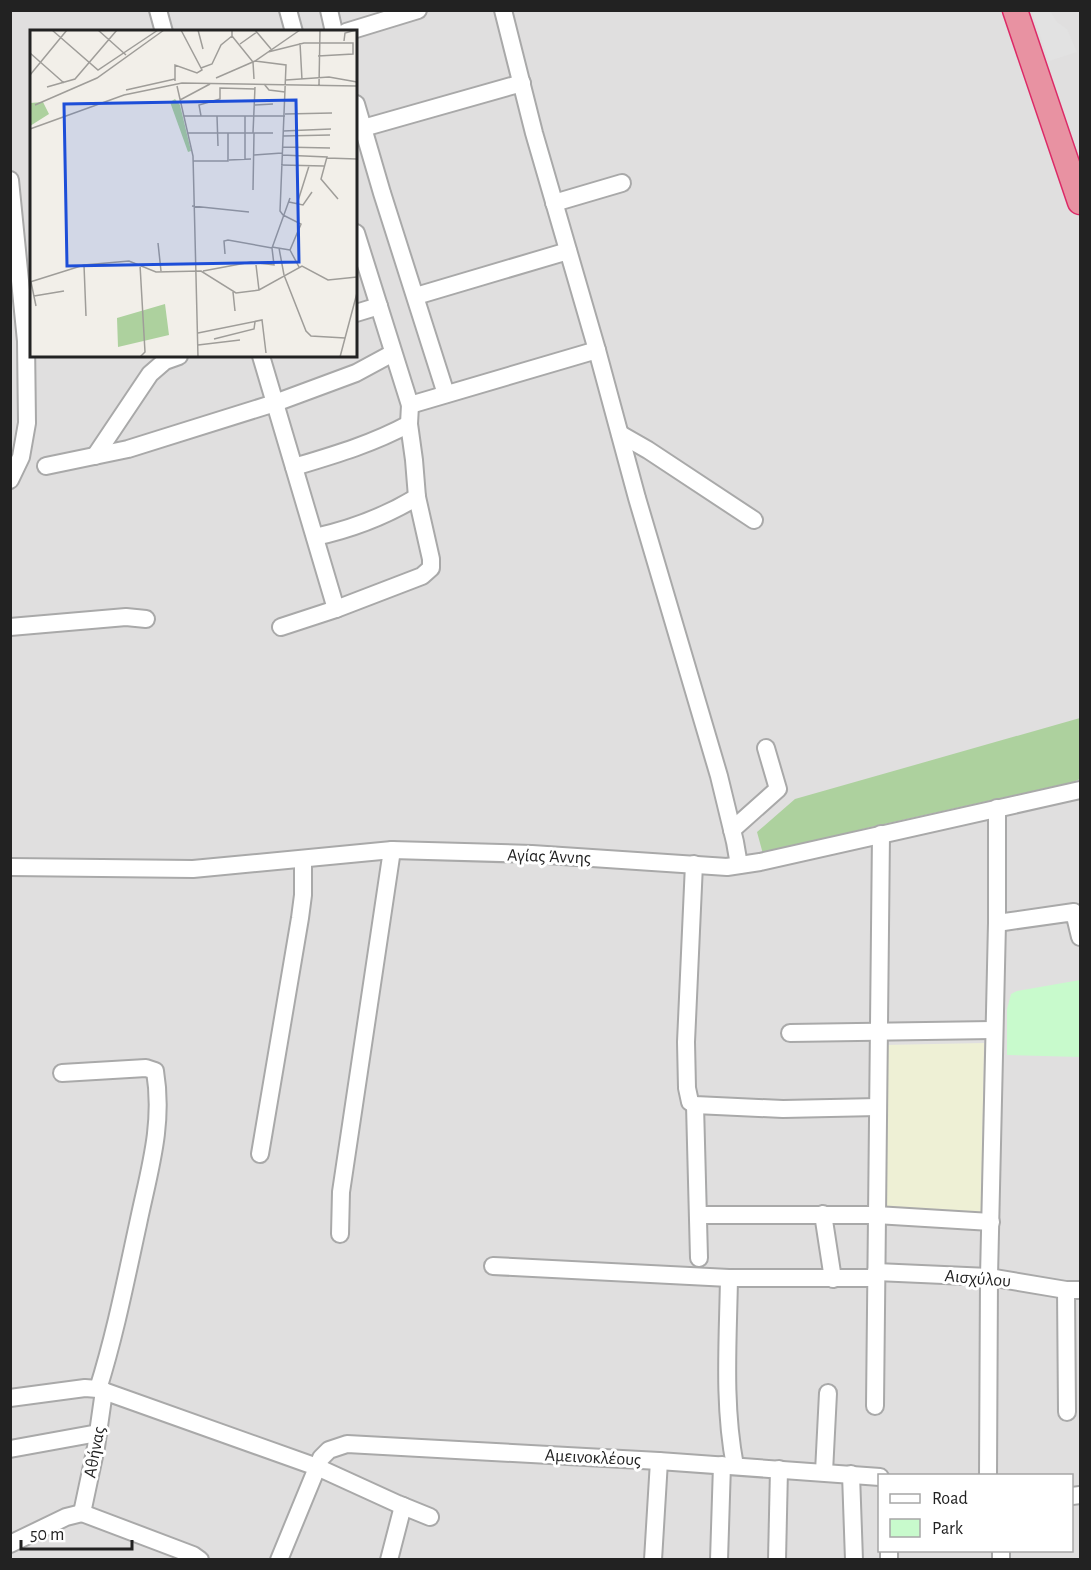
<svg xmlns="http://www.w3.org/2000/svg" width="1091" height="1570" viewBox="0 0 1091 1570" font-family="'Alegreya Sans',sans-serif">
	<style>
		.residential { fill: #e0dfdf; fill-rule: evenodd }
		.farmland { fill: #eef0d5 }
		.forest { fill: #add19e }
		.park { fill: #c8facc }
		.parking { fill: #e2e2e2 }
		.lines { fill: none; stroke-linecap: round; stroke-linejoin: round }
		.minor-casing { stroke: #a9a9a9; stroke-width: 20 }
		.highway-casing { stroke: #dc2a67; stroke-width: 27 }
		.minor { stroke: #fff; stroke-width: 16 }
		.highway { stroke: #e892a2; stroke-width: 24 }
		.labels { text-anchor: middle; stroke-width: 6; stroke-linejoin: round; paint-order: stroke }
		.street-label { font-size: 18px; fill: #222; stroke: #fff }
		.inset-road { fill: none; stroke: #9f9d99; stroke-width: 1.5 }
		.view { fill: #1d4ed8; fill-opacity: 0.15; stroke: #1d4ed8; stroke-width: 3 }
		.inset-edge { fill: none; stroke: #222; stroke-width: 3 }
	</style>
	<rect width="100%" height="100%" fill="#f2efe9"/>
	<path class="residential" d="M 11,11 L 1080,11 L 1080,1559 L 11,1559 ZM 32,32 L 356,32 L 356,356 L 32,356 ZM 880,1476 L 1072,1476 L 1072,1550 L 880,1550 Z"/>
	<path class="farmland" d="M 984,1043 L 981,1213 L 883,1210 L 884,1045 Z"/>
	<path class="forest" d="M 1080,718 L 1080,779 L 1073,782 L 871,827 L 763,854 L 757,832 L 795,799 Z"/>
	<path class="park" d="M 1080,980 L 1080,1057 L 1007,1055 L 1007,1009 L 1011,994 L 1017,991 Z"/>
	<path class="parking" d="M 1032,11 L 1050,11 L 1057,22 L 1067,29 L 1077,52 L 1049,61 Z"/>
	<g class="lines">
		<g class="minor-casing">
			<g id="minor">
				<path d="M 158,10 L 164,32"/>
				<path d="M 288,10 L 294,32"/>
				<path d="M 329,10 L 334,32"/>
				<path d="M 503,10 L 534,133 L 597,350 L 637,498 L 719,776 L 735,842 L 739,865"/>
				<path d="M 346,32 L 418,10"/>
				<path d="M 356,104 L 382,193 L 446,394"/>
				<path d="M 363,128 L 522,83"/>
				<path d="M 10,180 L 26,341 L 27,423 L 21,457 L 10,480"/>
				<path d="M 554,203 L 622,183"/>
				<path d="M 356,233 L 410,405 L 597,350"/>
				<path d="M 416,296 L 568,251"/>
				<path d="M 356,313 L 379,306"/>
				<path d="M 261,356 L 336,609"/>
				<path d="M 620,434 L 648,450 L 754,520"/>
				<path d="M 95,456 L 150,374 L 165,361 L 179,356"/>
				<path d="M 46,466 L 128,449 L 275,403 L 356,373 L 393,353"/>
				<path d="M 294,467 C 334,455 372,444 409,424"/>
				<path d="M 315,537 C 352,529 384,517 417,497"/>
				<path d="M 10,627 L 126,617 L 146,619"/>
				<path d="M 281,627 L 336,609 L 422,576 L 431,568 L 431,559 L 417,497 L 414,460 L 409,424 L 410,405"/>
				<path d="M 732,830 L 778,789 L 766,748"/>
				<path d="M 694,864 L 686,1042 L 687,1088 L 690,1102 L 695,1105 L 783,1109 L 878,1107"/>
				<path d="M 10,867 L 193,869 L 392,850 L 532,854 L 727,867 L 760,862 L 1080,790"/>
				<path d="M 997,923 L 1074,912 L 1080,937"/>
				<path d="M 790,1033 L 993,1030"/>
				<path d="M 62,1073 L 146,1068 L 155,1071 C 164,1125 149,1171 138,1224 C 126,1279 115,1335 98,1389"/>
				<path d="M 695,1105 L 699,1258"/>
				<path d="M 260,1154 L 300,918 L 303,895 L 303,859"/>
				<path d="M 823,1214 L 833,1279"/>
				<path d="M 699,1215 L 876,1215 L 991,1222"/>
				<path d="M 340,1234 L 341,1192 L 392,850"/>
				<path d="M 493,1266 L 729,1278 L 876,1278"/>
				<path d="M 876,1272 L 989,1277 L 1066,1290 L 1080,1290"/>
				<path d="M 729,1278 C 728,1341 723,1404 735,1466"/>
				<path d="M 1066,1290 L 1067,1412"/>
				<path d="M 10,1398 L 85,1388 L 98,1389 L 317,1467 L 398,1504 L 430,1517"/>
				<path d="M 875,1406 L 881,834"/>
				<path d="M 10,1449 L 98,1433"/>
				<path d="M 824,1472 L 828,1393"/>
				<path d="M 851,1474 L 854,1560"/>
				<path d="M 988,1476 L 989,1277 L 997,923 L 997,808"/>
				<path d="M 1072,1496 L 1080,1495"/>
				<path d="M 82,1513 L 193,1555 L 200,1560"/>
				<path d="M 82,1513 L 96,1447 L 104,1391"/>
				<path d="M 10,1544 L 66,1517 L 82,1513"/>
				<path d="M 889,1550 L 889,1560"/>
				<path d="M 1001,1550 L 1001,1560"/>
				<path d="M 279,1560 L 321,1458 L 329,1450 L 347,1444 L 659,1461 L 880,1477"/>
				<path d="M 389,1560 L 403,1506"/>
				<path d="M 653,1560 L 659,1461"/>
				<path d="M 719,1560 L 722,1465"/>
				<path d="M 777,1560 L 779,1469"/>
			</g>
		</g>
		<g class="highway-casing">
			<path id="highway" d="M 1015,10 L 1080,202"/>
		</g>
		<use href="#minor" class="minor"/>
		<use href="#highway" class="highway"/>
	</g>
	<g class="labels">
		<g class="street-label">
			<text transform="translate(549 856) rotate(2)" y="6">Αγίας Άννης</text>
			<text transform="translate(978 1278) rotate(5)" y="6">Αισχύλου</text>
			<text transform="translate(94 1452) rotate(-79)" y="6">Αθήνας</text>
			<text transform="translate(593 1457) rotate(3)" y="6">Αμεινοκλέους</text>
		</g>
	</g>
	<g transform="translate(30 30)">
		<rect width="327" height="327" fill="#f2efe9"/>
		<path d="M 145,69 L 150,75 L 161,121 L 158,122 L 140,72 ZM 13,72 L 19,84 L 0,96 L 0,73 ZM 135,274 L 139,305 L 88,317 L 87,288 Z" fill="#add19e"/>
		<path class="inset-road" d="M 22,0 L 68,40 L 128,0M 68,0 L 96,25M 168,0 L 173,19M 225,0 L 241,19M 202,6 L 223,32 L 224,49M 314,11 L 315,3 L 326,0M 270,13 L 272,50M 210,14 L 227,2M 238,22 L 274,13 L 323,13 L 323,24 L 288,26M 0,23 L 34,53M 225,31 L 256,35 L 250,181 L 253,185M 171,38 L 182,34 L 191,15 L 202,6 L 202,0M 0,45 L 37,0M 186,48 L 225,31 L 270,0M 256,50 L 299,47 L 327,52M 145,51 L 145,35 L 167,43 L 172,40 L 151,0M 234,54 L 239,60 L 255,62M 289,55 L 290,0M 147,56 L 163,126 L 168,327M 17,57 L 45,49 L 87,0M 96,60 L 145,49M 150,70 L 180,54M 5,75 L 67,48 L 134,0M 225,75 L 243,74M 255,84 L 302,83M 154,86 L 255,86M 171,86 L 169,75 L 190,69 L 190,58 L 225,59M 187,86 L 188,116M 0,99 L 94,65 L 152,53 L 327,56M 253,101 L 301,99M 158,103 L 243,103M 223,103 L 225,57M 253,106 L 300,105M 252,117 L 300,118M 224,125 L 252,123M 252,125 L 297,127 L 291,149 L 308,169M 297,128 L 327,129M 215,129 L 215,86M 199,130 L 221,129M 163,131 L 198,131 L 198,103M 251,135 L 294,136M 223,160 L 224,103M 259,172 L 273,175 L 282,162M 267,174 L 279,136M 162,176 L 219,182M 253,185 L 271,194 L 260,220M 128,213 L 131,241M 242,217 L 260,220M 249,218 L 254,245 L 276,301 L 281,306 L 315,308M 260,220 L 269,237M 195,224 L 194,211 L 198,210 L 242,218M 54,235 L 56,286M 110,235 L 115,322 L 110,327M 226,235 L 229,260M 173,241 L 221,232 L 244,235 L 242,218 L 260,168M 0,252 L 54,235 L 99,231 L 126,242 L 171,241 L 206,263 L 229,260 L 272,236 L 298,250 L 327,247M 1,252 L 6,276M 203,262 L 205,281M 4,266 L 34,261M 168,303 L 232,290 L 236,323M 184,309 L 224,299 L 225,292M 168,315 L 210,310M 310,327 L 327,263"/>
		<path class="view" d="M 266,70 L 269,232 L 37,236 L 34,74 Z"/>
		<rect width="327" height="327" class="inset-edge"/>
	</g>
	<rect width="1091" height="1570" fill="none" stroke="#222222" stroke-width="24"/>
	<rect x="878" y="1474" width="195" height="78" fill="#ffffff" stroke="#a7a7a7" stroke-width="1.5"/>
	<rect x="890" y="1494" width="30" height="9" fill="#ffffff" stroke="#a7a7a7" stroke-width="1.5"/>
	<text x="932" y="1504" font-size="18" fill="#222222">Road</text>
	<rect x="890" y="1519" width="30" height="18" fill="#c8facc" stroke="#a7a7a7" stroke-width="1.5"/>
	<text x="932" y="1534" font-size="18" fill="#222222">Park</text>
	<path d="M21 1540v9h111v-9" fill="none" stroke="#222222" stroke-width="3"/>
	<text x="30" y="1540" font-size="18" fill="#222222" stroke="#ffffff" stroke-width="4.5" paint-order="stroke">50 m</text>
</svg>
